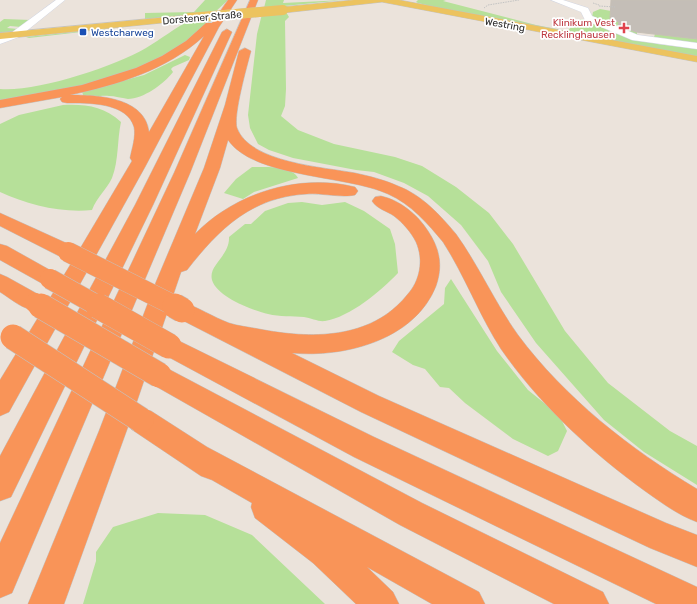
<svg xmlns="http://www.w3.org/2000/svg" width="697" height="604" viewBox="0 0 697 604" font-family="Rubik,sans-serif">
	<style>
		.green { fill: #b6e099 }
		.building { fill: #c4beb7; stroke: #c6bfb5 }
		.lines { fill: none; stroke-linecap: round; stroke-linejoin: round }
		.minor-casing { stroke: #d1d5e2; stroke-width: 1 }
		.major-casing { stroke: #c3c3c3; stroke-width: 1 }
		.highway-casing { stroke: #c3c3c3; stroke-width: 1 }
		.path { stroke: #c3c3c3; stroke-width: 1; stroke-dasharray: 1.5 1; stroke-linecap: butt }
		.minor { fill: #fff; fill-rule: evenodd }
		.major { fill: #ecc35f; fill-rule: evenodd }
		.highway { fill: #f99458; fill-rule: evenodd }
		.major-bridge-casing { stroke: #c3c3c3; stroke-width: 10; stroke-linecap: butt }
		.highway-bridge-far1-casing { stroke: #c3c3c3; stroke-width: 21; stroke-linecap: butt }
		.highway-bridge-casing { stroke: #c3c3c3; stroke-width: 26; stroke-linecap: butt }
		.major-bridge { stroke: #ecc35f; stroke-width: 10 }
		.highway-bridge-far1 { stroke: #f99458; stroke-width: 20 }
		.highway-bridge { stroke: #f99458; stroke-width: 25 }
		.health-dot { fill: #e0444e; stroke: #fff; stroke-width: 1.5 }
		.transit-dot { fill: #1a4fb4; stroke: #fff; stroke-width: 1.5 }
		.labels { text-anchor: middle; stroke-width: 3.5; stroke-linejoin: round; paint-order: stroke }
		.far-street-label { font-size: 10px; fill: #292929; stroke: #fff }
		.far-health-label { font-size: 10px; fill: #be3a42; stroke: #fff; text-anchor: end }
		.far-transit-label { font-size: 10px; fill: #164399; stroke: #fff; text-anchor: start }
	</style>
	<rect width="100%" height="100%" fill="#ebe3db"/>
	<g class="green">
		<path d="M 205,0 L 228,0 L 214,13 L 145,19 L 145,13 L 194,12 Z"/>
		<path d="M 266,0 L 284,0 L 283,3 L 344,0 L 264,8 Z"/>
		<path d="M 418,0 L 446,0 L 443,1 L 536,25 L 567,31 L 577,22 L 576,22 L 582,19 L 617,34 L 621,33 L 656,42 L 657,44 L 697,49 L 697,57 L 442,9 L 418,3 L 416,2 Z"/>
		<path d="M 600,9 L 611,11 L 635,22 L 619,24 L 618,27 L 637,30 L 637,36 L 654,37 L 655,34 L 697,39 L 697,45 L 639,38 L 592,17 L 593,12 Z"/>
		<path d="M 286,12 L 289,17 L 285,21 L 286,89 L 285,106 L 281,116 L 298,130 L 334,144 L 395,157 L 422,166 L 456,187 L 489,213 L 513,244 L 565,331 L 608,383 L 670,431 L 697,446 L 697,485 L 644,452 L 604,420 L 536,343 L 501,292 L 488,261 L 461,225 L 428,196 L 404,183 L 374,172 L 356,170 L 293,158 L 269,150 L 258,144 L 250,128 L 248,115 L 257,34 L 262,14 Z"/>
		<path d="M 4,19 L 31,20 L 21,27 L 10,26 L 7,28 L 18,29 L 11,32 L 0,33 L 0,22 Z"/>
		<path d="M 190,20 L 205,21 L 206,24 C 199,30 192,37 185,42 C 132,80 62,90 0,101 L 0,89 C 37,92 113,67 146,48 C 161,39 175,28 190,20 Z"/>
		<path d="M 133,26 L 29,38 L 26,37 Z"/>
		<path d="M 185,55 L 190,57 L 189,60 L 173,67 L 171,69 L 173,72 C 164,84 143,99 128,99 C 121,98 115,96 109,96 C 104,95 91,97 84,97 L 82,92 L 144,75 Z"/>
		<path d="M 63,105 C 85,104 104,106 121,122 C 117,140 119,160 112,178 C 107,189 97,197 92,210 C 61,213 28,205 0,192 L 0,124 L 19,115 Z"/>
		<path d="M 252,167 C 266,167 292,165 298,178 L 254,192 L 243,199 L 224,193 L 236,179 Z"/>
		<path d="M 302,202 L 322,205 L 345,202 L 364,211 L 390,229 L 395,244 L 398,273 C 381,291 350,317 325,321 C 319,322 311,318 304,317 C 292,316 280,317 268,314 C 252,310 217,297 212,280 C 208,265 230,256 229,237 L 245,224 L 251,224 L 265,211 L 288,203 Z"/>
		<path d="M 451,279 L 497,351 L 528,390 L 559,415 L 567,431 L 558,451 L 548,456 L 513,439 L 465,403 L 449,388 L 440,387 L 425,369 L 413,365 L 392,352 L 399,341 L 444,304 L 445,288 Z"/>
		<path d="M 158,513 L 205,515 L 252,535 L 325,604 L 83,604 L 96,561 L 96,552 L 113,527 Z"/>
	</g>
	<path class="building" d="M 611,0 L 697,0 L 697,39 L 636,32 L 618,25 L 619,22 L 610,19 Z"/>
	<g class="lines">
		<g class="minor-casing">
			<g id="minor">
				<path d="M 56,0 L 65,0 L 19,37 L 0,44 L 0,37 L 11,33 Z"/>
				<path d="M 551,0 L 563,0 L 588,8 L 592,16 L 638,35 L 697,43 L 697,49 L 632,40 L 585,20 L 581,12 Z"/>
			</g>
		</g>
		<g class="major-casing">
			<g id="major">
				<path d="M 354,0 L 399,0 L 697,56 L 697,62 L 382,2 L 283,13 L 278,10 L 283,7 Z"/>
				<path d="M 189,15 L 192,16 L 194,18 L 192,20 L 0,39 L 0,33 Z"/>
			</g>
		</g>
		<g class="highway-casing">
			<g id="highway">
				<path d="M 228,0 L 237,0 L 219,27 L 145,167 L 9,412 L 0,416 L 0,380 L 75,257 L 68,259 L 61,257 L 0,226 L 0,213 L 75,247 L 78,252 L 132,161 L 130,158 C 132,148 136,137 134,127 C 127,102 87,103 67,103 L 62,102 L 60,99 L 62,97 L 0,108 L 0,100 L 82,85 L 136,68 L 162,56 L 186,41 L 206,23 L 212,23 ZM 204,36 L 149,132 C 145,97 97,95 70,95 C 117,85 167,70 204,36 Z"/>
				<path d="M 250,0 L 258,0 L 190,173 L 12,593 L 0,598 L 0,543 L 174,173 Z"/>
				<path d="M 227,29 L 232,32 L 153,205 L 11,497 L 0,501 L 0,456 L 135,205 L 222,32 Z"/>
				<path d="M 245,48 L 251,51 C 247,66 233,116 237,128 C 250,163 324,167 355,173 C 369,176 385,180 398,186 C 422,195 440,215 456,234 C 479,266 495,303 518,335 C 565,398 630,449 697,489 L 697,522 C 678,515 662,503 645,491 C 591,452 539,404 501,349 C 479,315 465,276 443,242 C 428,224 411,204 388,194 C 347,175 254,178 228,140 L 220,168 L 195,234 C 235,193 299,173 355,187 L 358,191 L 355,195 C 342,198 321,193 307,194 C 251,197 219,229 187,270 L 181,272 L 134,410 L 141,408 L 151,411 L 207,447 L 479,592 L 485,604 L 432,604 L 367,567 L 393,592 L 399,604 L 356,604 L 313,563 L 255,518 L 251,507 L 252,503 L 212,480 L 201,476 L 131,429 L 129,424 L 64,604 L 28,604 L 99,431 L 156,282 L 204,168 L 225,105 L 239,51 Z"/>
				<path d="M 381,196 C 400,200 418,215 428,231 C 440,249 443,266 436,286 C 415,340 344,358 292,353 L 379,396 L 666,523 L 697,535 L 697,567 L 650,548 L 361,412 L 174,316 L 171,310 L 174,304 L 182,302 C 198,307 213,317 229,323 C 238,326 249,327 259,329 C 310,339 371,340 407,295 C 420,281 424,260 416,242 C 411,232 403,223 394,216 C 387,211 377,209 372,201 L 375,197 Z"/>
				<path d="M 0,244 L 7,246 L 57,274 L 61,279 L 57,284 L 50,286 L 43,284 L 0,260 Z"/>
				<path d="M 0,274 L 7,277 L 43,297 L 46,303 L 43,309 C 27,314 13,300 0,292 Z"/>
				<path d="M 169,336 L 374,437 L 697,587 L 697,604 L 656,604 L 354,457 L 161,353 L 157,346 L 161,339 Z"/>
				<path d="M 159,364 L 422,503 L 603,592 L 609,604 L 554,604 L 400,525 L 150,383 L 146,375 L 150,367 Z"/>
			</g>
		</g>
		<g class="path">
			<path d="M 593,3 L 599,5"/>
			<path d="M 599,6 L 615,7"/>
			<path d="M 484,8 L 488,5 L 519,0"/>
		</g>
		<use href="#minor" class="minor"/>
		<use href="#major" class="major"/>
		<use href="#highway" class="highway"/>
		<g class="major-bridge-casing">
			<path id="major-bridge" d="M 189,18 L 283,10"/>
		</g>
		<g class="highway-bridge-far1-casing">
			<g id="highway-bridge-far1">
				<path d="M 68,252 L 177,307"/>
				<path d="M 50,279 L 100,307"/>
				<path d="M 35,303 L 42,307"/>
			</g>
		</g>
		<g class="highway-bridge-casing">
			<g id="highway-bridge">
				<path d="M 41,306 L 159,375"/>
				<path d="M 98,306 L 169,346"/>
				<path d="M 175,306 L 182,310"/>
				<path d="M 13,337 L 141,420"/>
			</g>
		</g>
		<use href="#major-bridge" class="major-bridge"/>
		<use href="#highway-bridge-far1" class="highway-bridge-far1"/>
		<use href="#highway-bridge" class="highway-bridge"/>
	</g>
	<path class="health-dot" d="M622 22h4v4h4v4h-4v4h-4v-4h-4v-4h4z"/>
	<rect class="transit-dot" x="79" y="28" width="8" height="8" rx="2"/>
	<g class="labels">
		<g class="far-street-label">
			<text transform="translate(202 17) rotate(-5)" y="4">Dorstener Straße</text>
			<text transform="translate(505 24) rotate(10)" y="4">Westring</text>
		</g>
		<g class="far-health-label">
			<text x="615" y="26">Klinikum Vest<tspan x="615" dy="12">Recklinghausen</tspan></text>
		</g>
		<g class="far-transit-label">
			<text x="91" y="36">Westcharweg</text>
		</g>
	</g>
</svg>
